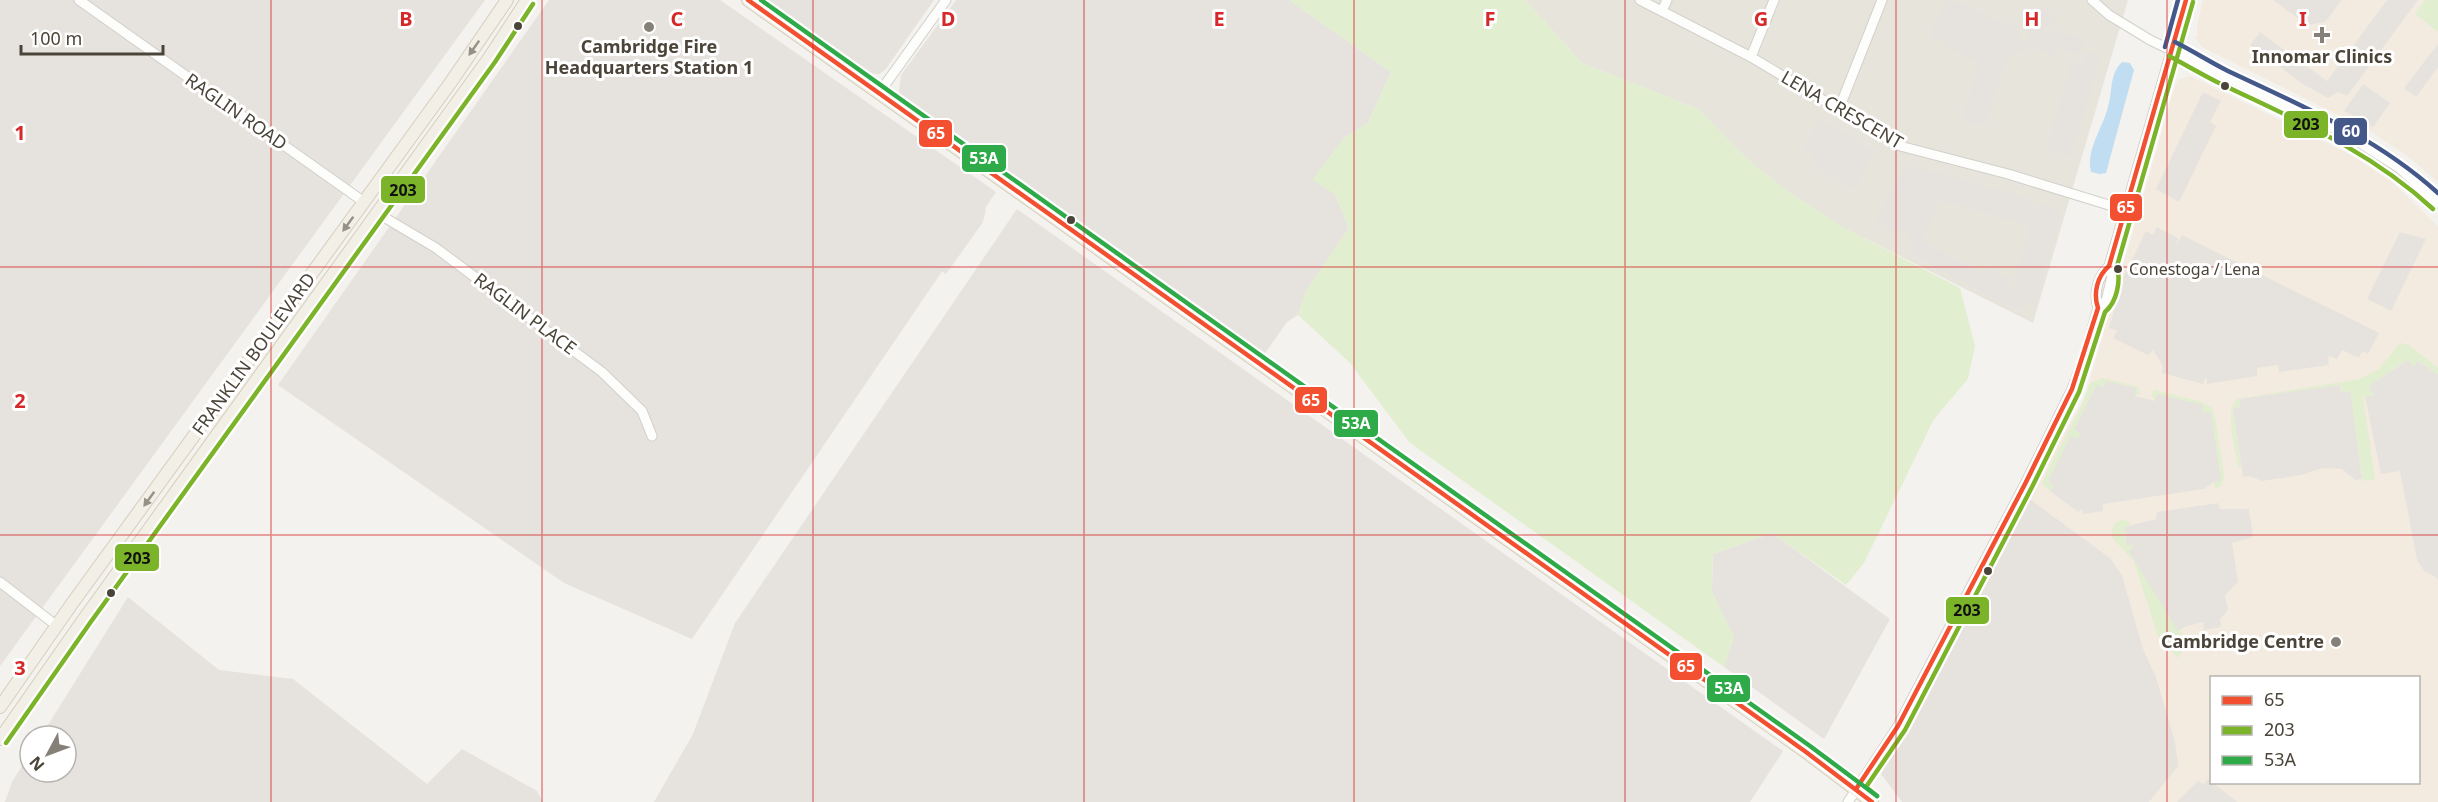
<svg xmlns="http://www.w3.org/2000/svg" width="2438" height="802" viewBox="0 0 2438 802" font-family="'Noto Sans',sans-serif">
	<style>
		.residential { fill: #e7e4dc }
		.commercial { fill: #f3ebdf; fill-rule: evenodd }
		.industrial { fill: #e6e2de }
		.green { fill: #e1eecf }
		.parking { fill: #e6e3df; fill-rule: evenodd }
		.water { fill: #c0ddf1 }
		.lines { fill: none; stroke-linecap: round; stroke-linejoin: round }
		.minor-casing { stroke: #d2d0cb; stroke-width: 11 }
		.major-casing { stroke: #d6cebb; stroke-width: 14 }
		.minor { stroke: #fdfdfc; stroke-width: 9 }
		.major { stroke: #f2efe6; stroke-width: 12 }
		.bus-1-casing { stroke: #fff; stroke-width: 9 }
		.bus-2-casing { stroke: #fff; stroke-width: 9 }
		.bus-3-casing { stroke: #fff; stroke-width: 9 }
		.bus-4-casing { stroke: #fff; stroke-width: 9 }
		.bus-1 { stroke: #f25030; stroke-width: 4.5 }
		.bus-2 { stroke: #7bb329; stroke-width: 4.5 }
		.bus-3 { stroke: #2eab48; stroke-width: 4.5 }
		.bus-4 { stroke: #44588a; stroke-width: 4.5 }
		.oneway { fill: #969187 }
		.grid { fill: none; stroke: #d62828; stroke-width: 1.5; stroke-opacity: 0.55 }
		.bus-dot { fill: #4b4439; stroke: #fff; stroke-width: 2 }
		.poi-dot { fill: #868178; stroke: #fff; stroke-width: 2 }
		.labels { text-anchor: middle; stroke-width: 6; stroke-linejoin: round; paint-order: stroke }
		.bus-label { font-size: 16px; fill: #4b4439; stroke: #fff; text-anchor: start }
		.poi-label { font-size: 18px; font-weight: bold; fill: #4b4439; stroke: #fff }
		.street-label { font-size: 18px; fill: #4b4439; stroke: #fff }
		.grid-label { font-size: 20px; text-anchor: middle; font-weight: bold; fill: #d62828; stroke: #fff; stroke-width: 6; stroke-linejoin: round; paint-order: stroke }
		.line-badge { stroke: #fff; stroke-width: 2 }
		.badge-label { font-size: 16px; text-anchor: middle; font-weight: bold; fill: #fff }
		.pale-badge-label { font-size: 16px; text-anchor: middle; font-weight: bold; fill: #111 }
	</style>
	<rect width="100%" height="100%" fill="#f4f2ee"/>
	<path class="residential" d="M 1525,0 L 2128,0 L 2033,323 L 1846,229 L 1788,192 L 1747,159 L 1698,109 L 1582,63 Z"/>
	<g class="commercial">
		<path d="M 2203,0 L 2425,0 L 2415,14 L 2438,32 L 2438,182 L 2410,158 L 2372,132 L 2202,47 L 2194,36 L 2197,36 L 2197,26 Z"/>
		<path d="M 2190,76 L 2351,155 L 2392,182 L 2438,226 L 2438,802 L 2149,802 L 2178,765 L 2156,677 L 2143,649 L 2122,575 L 2110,558 L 2027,497 L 2085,397 L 2175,86 L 2180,79 ZM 2212,678 L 2418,678 L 2418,782 L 2212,782 Z"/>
	</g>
	<g class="industrial">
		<path d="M 0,0 L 485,0 L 0,666 Z"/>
		<path d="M 549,0 L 720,0 L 996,192 L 692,639 L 564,583 L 278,385 Z"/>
		<path d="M 767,0 L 934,0 L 885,70 L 879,74 L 864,73 Z"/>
		<path d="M 956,0 L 1289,0 L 1391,72 L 1368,123 L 1344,138 L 1313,180 L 1335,194 L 1349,228 L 1306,291 L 1298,315 L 1287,322 L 1263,356 L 901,97 L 899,90 L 901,75 Z"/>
		<path d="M 1017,209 L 1783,751 L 1750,802 L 654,802 L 693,734 L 735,623 Z"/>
		<path d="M 2027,497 L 2110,558 L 2122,575 L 2143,649 L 2156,677 L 2175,742 L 2178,766 L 2149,802 L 1902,802 L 1881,774 Z"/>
		<path d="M 1772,533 L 1890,619 L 1824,739 L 1724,667 L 1734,637 L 1712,592 L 1713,554 Z"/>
		<path d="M 128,597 L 219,670 L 293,679 L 427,784 L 462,749 L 537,791 L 543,802 L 5,802 L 12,782 L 30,753 L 30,772 L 66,772 L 66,736 L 41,736 Z"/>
	</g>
	<g class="green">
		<path d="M 1289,0 L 1525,0 L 1582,63 L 1698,109 L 1747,159 L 1788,192 L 1846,229 L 1960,288 L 1975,346 L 1968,379 L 1934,419 L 1864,563 L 1846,585 L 1772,533 L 1713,554 L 1712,592 L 1734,637 L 1724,667 L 1410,443 L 1350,363 L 1298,315 L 1306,291 L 1349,228 L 1335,194 L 1312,180 L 1344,138 L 1368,123 L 1391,72 Z"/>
		<path d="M 2425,0 L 2438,0 L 2438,32 L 2415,14 Z"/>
		<path d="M 2400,343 L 2409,345 L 2438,368 L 2438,379 L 2437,375 L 2419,361 L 2413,367 L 2407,360 L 2369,386 L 2374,395 L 2363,397 L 2375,479 L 2363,481 L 2349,391 L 2341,392 L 2340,385 L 2240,399 L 2240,407 L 2233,408 L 2241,466 L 2238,467 C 2236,450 2224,410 2237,399 L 2360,379 L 2379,369 Z"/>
		<path d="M 2102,378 L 2139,387 L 2140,393 L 2135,396 L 2136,388 L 2106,381 L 2103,388 L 2097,385 L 2075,430 L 2081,433 L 2078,439 L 2071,436 L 2048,482 L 2054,486 L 2050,491 L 2042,484 L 2045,476 L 2081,407 L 2090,383 Z"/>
		<path d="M 2154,390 L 2199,401 L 2211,407 L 2215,417 L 2224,475 C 2224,482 2221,487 2215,489 L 2214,482 L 2220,481 L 2201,412 L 2202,405 L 2157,394 L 2155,401 L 2151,395 Z"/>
		<path d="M 2125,519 L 2131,524 L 2124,527 L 2127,546 L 2133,544 L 2134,546 L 2129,551 L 2191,648 L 2184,649 L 2178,658 L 2158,636 L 2134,561 L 2113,539 L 2112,532 L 2113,527 L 2116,522 Z"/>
	</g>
	<g class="parking">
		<path d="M 215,0 L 225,0 L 196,41 L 189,35 Z"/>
		<path d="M 303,0 L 342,0 L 368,21 L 325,81 L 287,53 L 270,58 L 264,53 Z"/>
		<path d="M 582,0 L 604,0 L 592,16 L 660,65 L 624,114 L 543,55 L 568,21 L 578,25 L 583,18 L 574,11 Z"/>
		<path d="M 1947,0 L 1978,9 L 1979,12 L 1984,13 L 1988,18 L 2014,25 L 2025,49 L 2007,57 L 1985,127 L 1962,120 L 1979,64 L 1930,35 Z"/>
		<path d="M 2273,0 L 2342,0 L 2325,22 L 2307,25 Z"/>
		<path d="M 2387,0 L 2418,0 L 2347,96 L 2338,92 L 2328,98 L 2303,84 L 2250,45 L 2260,32 L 2327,81 Z"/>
		<path d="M 2046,7 L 2056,18 L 2040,32 L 2050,35 L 2052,29 L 2084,39 L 2079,55 L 2059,48 L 2056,56 L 2025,47 L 2029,32 L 2024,26 Z"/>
		<path d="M 432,29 L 446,39 L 369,144 L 363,140 L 343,150 L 326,148 L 262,102 L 271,90 L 325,129 L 335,132 L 344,130 L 353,125 L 418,34 L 425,38 Z"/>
		<path d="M 2438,44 L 2438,67 L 2416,97 L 2404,88 Z"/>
		<path d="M 2086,50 L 2101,55 L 2071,157 L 2046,150 L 2072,61 L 2082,64 Z"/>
		<path d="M 525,61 L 637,141 L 622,163 L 562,119 L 552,131 L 536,120 L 533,124 L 516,111 L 518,107 L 508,100 L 485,132 L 473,123 L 514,66 L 519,69 Z"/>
		<path d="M 2363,84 L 2390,103 L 2373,127 L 2344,111 Z"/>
		<path d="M 2203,92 L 2221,101 L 2210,122 L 2216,126 L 2179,202 L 2156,189 Z"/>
		<path d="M 810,97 L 814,100 L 733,215 L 729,212 Z"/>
		<path d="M 1818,119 L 1875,151 L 1855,188 L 1814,167 L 1815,164 L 1812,153 L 1803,148 Z"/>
		<path d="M 863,123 L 893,146 L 851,201 L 821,177 Z"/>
		<path d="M 231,153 L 256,175 L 100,392 L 70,370 L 149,261 Z"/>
		<path d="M 505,163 L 518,173 L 501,196 L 488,186 Z"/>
		<path d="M 1910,165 L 2034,200 L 2032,207 L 2035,208 L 2037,202 L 2062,210 L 2035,305 L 2026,302 L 2023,310 L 2003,304 L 1907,251 L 1912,243 L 1909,234 L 1898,229 L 1896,232 L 1875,221 L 1902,170 L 1908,173 ZM 1940,200 L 2030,226 L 2014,281 L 2021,284 L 2010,289 L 2008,287 L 2012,281 L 1987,266 L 1983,274 L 1921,240 Z"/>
		<path d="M 295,203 L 316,219 L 158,435 L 137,419 Z"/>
		<path d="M 974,206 L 986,209 L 983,222 L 946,274 L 933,264 Z"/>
		<path d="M 1274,208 L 1311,235 L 1248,324 L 1177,274 L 1204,236 L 1213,242 L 1217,235 L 1242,253 Z"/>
		<path d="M 2157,227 L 2178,238 L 2176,245 L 2182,235 L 2379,333 L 2368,354 L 2362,351 L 2359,358 L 2342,350 L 2337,359 L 2330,356 L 2328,358 L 2329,365 L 2279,372 L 2278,365 L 2257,368 L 2257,376 L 2207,384 L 2206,376 L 2203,384 L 2162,373 L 2163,366 L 2153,350 L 2148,355 L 2113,338 L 2117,331 L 2109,328 L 2124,276 L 2146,231 L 2153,235 Z"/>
		<path d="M 1024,232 L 1121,298 L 1070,372 L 1040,351 L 1076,299 L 1042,275 L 1045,270 L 1038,265 L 1034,271 L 1001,248 L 1009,237 L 1017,242 Z"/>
		<path d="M 2400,232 L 2426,239 L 2391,311 L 2367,299 Z"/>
		<path d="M 2408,360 L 2413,367 L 2418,361 L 2438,375 L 2438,581 L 2436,577 L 2424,571 L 2417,560 L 2400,471 L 2381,474 L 2365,397 L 2374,395 L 2369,386 Z"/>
		<path d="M 2106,381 L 2136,388 L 2135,396 L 2155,401 L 2157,394 L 2203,405 L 2202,413 L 2211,412 L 2221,481 L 2214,482 L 2204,489 L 2103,504 L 2103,511 L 2083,514 L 2082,509 L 2078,512 L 2050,491 L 2054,486 L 2048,481 L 2071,436 L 2078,439 L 2081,433 L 2074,430 L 2097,384 L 2103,388 Z"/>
		<path d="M 2340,385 L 2341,392 L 2350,391 L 2362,479 L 2355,480 L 2342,469 L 2323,468 L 2301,475 L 2262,481 L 2249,476 L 2243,477 L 2233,408 L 2240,407 L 2240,399 Z"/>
		<path d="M 64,388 L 93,410 L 42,478 L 34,472 L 4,495 L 0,501 L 0,474 Z"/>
		<path d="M 128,439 L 145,452 L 47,583 L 0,546 L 0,528 L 39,558 Z"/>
		<path d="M 2218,503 L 2220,509 L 2249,509 L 2253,537 L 2232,543 L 2238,582 L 2225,595 L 2228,610 L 2220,619 L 2221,627 L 2204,630 L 2203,622 L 2184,627 L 2178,631 L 2129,551 L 2134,546 L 2133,544 L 2127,546 L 2124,527 L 2156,519 L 2157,512 Z"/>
		<path d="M 736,687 L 762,708 L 759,713 L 875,793 L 869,802 L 666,802 Z"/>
		<path d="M 2082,752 L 2112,777 L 2091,802 L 2074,802 L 2054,786 Z"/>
		<path d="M 2164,752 L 2178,762 L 2157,792 L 2138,779 L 2150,762 L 2155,765 Z"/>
		<path d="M 2208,779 L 2237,802 L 2177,802 L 2198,781 L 2204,784 Z"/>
		<path d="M 2110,786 L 2118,793 L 2123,786 L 2143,801 L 2097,802 Z"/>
	</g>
	<path class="water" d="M 2122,62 L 2130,63 L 2134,70 L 2106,173 L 2100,174 L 2091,172 C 2086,148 2103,128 2108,107 C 2113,90 2109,75 2122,62 Z"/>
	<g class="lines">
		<g class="minor-casing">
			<g id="minor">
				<path d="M 79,0 L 364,202"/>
				<path d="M 1640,0 L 1751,57 L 1900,146 L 2008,174 L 2125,210"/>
				<path d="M 2092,0 L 2109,15 L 2150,40 L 2346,134 L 2399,168 L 2438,203"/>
				<path d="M 1662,11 L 1667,0"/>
				<path d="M 1751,57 L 1774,0"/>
				<path d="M 879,93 L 946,0"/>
				<path d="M 1839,109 L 1882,0"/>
				<path d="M 377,213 L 436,248 L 602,372 L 642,411 L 652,436"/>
				<path d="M 2098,308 C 2093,293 2098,276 2109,266 L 2186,0"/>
				<path d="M 0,582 L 57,626"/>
				<path d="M 1848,802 L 1898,726 L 1912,699 L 2025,484 L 2072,389 L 2083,360 L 2098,308 L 2106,301 L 2112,276 L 2109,266"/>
			</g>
		</g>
		<g class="major-casing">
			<g id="major">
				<path d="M 748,0 L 1806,752 L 1872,802"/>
				<path d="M 0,707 L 71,605 L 451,82 L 507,0"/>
				<path d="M 0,739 L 84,619 L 489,58 L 527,0"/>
			</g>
		</g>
		<use href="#minor" class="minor"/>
		<use href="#major" class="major"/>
		<g class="bus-1-casing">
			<g id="bus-1">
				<path d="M 748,0 L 1806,752 L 1872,802"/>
				<path d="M 1856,789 L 1898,726 L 2025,484 L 2072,389 L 2098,308 C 2093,294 2097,276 2109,266 L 2186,0"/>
			</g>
		</g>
		<g class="bus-2-casing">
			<g id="bus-2">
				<path d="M 2169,56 C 2186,65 2203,75 2221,84 C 2298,121 2369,150 2433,209"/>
				<path d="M 6,743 L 90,623 L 495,62 L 533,4"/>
				<path d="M 1877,796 L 1866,787 L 1905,730 L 2032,487 L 2079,392 L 2105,312 C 2117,302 2121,281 2117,266 L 2193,2"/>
			</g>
		</g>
		<g class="bus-3-casing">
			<path id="bus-3" d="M 761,0 L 1810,746 L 1877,796"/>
		</g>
		<g class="bus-4-casing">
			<g id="bus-4">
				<path d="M 2175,42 C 2193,51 2210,62 2228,71 C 2302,106 2376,137 2438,193"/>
				<path d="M 2165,47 L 2178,0"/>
			</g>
		</g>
		<use href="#bus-1" class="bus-1"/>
		<use href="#bus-2" class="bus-2"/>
		<use href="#bus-3" class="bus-3"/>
		<use href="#bus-4" class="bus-4"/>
	</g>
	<defs><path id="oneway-solid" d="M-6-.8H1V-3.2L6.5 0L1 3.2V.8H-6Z" transform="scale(1.5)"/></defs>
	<g class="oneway">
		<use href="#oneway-solid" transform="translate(474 48) rotate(125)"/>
		<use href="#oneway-solid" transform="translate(348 224) rotate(126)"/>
		<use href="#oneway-solid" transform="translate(149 499) rotate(126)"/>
	</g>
	<path class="grid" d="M 271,0 L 271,802M 542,0 L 542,802M 813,0 L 813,802M 1084,0 L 1084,802M 1354,0 L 1354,802M 1625,0 L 1625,802M 1896,0 L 1896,802M 2167,0 L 2167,802M 0,267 L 2438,267M 0,535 L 2438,535"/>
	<g class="bus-dot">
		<circle cx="518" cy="26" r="5"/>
		<circle cx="2225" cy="86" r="5"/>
		<circle cx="1071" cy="220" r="5"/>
		<circle cx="2118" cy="269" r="5"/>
		<circle cx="1988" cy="571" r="5"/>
		<circle cx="111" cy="593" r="5"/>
	</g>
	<g class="poi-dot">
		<circle cx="649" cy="27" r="6"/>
		<path d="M2319 26h6v6h6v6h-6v6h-6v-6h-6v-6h6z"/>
		<circle cx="2336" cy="642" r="6"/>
	</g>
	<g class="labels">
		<g class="bus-label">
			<text x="2129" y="275">Conestoga / Lena</text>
		</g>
		<g class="poi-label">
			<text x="649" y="53">Cambridge Fire<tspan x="649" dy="21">Headquarters Station 1</tspan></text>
			<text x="2322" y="63">Innomar Clinics</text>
			<text x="2324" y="648" text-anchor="end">Cambridge Centre</text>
		</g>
		<g class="street-label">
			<text transform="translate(1842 110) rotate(30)" y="6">LENA CRESCENT</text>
			<text transform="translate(236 112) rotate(35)" y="6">RAGLIN ROAD</text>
			<text transform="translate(525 314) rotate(37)" y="6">RAGLIN PLACE</text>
			<text transform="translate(254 354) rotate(-54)" y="6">FRANKLIN BOULEVARD</text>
		</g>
	</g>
	<g class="grid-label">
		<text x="406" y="26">B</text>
		<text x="677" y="26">C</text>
		<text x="948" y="26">D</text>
		<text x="1219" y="26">E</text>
		<text x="1490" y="26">F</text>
		<text x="1761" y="26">G</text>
		<text x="2032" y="26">H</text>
		<text x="2303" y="26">I</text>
		<text x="20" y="140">1</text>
		<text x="20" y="408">2</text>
		<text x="20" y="675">3</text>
	</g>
	<g class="line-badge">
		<rect x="2283" y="110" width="46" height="29" rx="6" fill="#7bb329"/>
		<rect x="2333" y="117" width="35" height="29" rx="6" fill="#44588a"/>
		<rect x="918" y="119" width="35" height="29" rx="6" fill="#f25030"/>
		<rect x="961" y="144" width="46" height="29" rx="6" fill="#2eab48"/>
		<rect x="380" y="175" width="46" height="29" rx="6" fill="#7bb329"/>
		<rect x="2109" y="193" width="34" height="29" rx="6" fill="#f25030"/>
		<rect x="1294" y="386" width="34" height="28" rx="6" fill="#f25030"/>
		<rect x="1333" y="409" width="46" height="29" rx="6" fill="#2eab48"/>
		<rect x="114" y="543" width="46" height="29" rx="6" fill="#7bb329"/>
		<rect x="1945" y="596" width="45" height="29" rx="6" fill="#7bb329"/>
		<rect x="1669" y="652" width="34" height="29" rx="6" fill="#f25030"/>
		<rect x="1706" y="674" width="45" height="29" rx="6" fill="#2eab48"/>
	</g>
	<g class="badge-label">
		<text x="2351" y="137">60</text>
		<text x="936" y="139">65</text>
		<text x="984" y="164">53A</text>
		<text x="2126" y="213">65</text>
		<text x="1311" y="406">65</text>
		<text x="1356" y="429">53A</text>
		<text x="1686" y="672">65</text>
		<text x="1729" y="694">53A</text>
	</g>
	<g class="pale-badge-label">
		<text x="2306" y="130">203</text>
		<text x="403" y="196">203</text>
		<text x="137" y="564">203</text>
		<text x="1967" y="616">203</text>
	</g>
	<rect x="2210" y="676" width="210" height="108" fill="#ffffff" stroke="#b7b4b0" stroke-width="1.5"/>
	<rect x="2222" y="696" width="30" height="9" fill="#f25030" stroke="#b7b4b0" stroke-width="1.5"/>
	<text x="2264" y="706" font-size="18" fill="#4b4439">65</text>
	<rect x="2222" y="726" width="30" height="9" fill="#7bb329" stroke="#b7b4b0" stroke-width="1.5"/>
	<text x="2264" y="736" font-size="18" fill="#4b4439">203</text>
	<rect x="2222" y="756" width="30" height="9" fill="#2eab48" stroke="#b7b4b0" stroke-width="1.5"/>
	<text x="2264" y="766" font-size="18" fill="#4b4439">53A</text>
	<g transform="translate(48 754) rotate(229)"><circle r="28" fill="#ffffff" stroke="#b7b4b0" stroke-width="1.5"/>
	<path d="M0-4.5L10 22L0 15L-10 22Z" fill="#868178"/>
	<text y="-9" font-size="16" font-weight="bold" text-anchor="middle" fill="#4b4439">N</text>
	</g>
	<path d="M21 45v9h142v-9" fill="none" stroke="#4b4439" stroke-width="3"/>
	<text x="30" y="45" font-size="18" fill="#4b4439" stroke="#ffffff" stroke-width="4.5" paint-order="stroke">100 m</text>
</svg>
